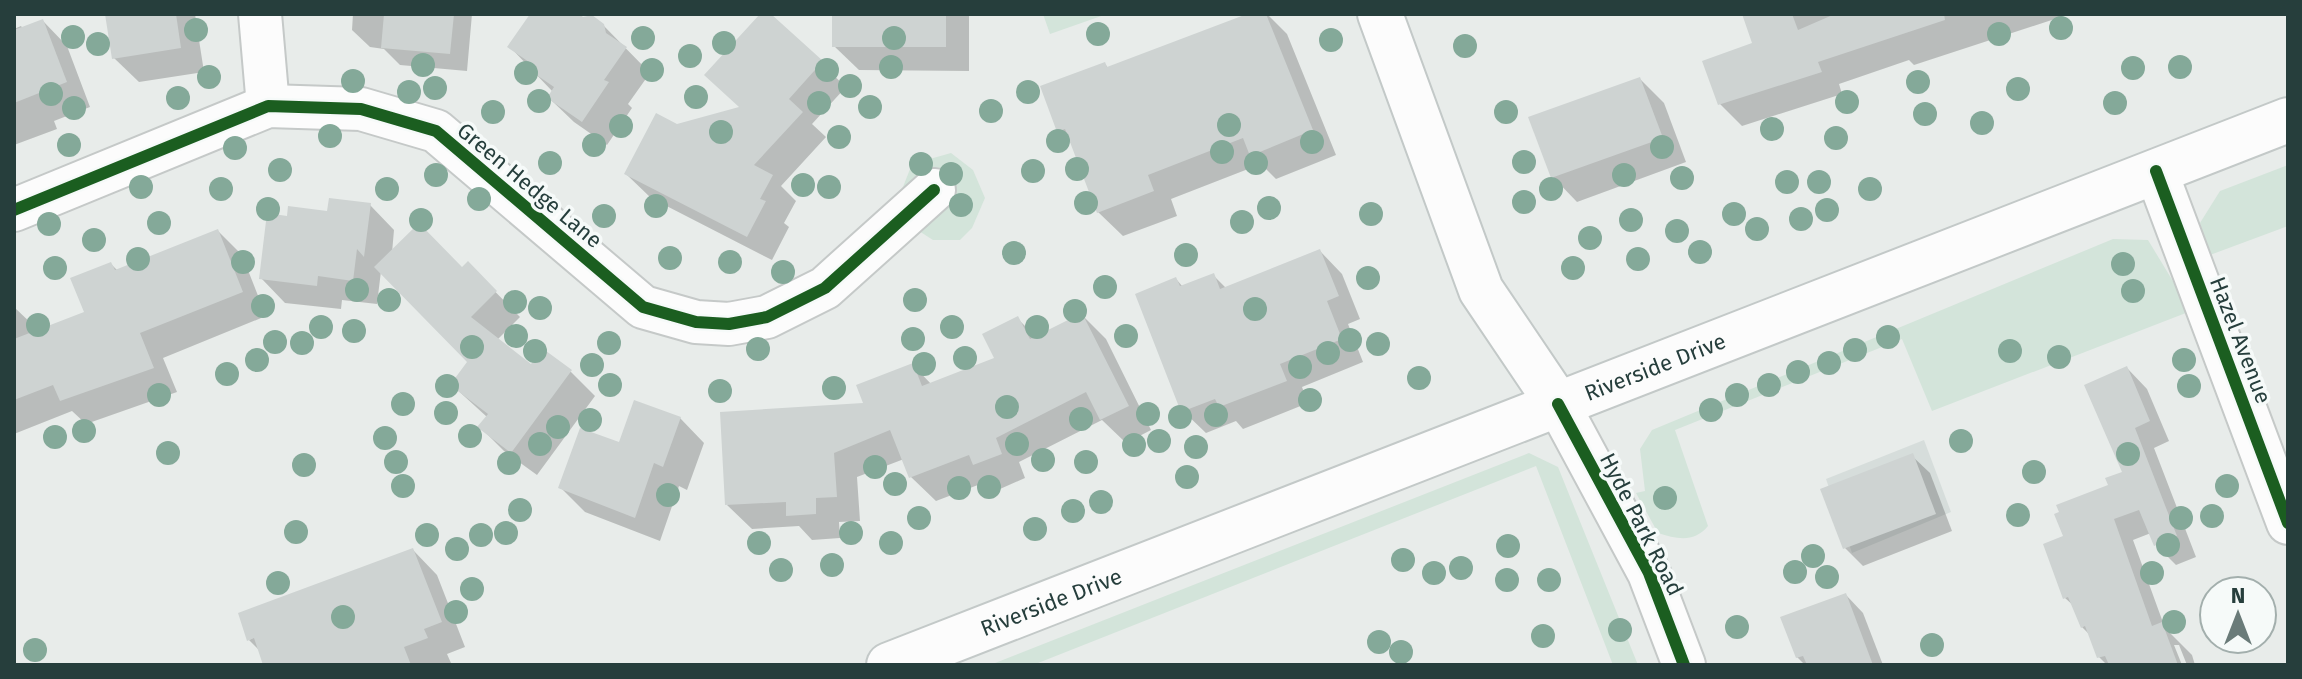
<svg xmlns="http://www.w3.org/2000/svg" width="2302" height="679" viewBox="0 0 2302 679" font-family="'Fira Sans',sans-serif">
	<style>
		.built { fill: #d6dddb }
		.green { fill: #d3e4da }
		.shadow { fill: #0003 }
		.building { fill: #ced3d2 }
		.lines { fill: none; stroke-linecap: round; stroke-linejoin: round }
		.street-casing { stroke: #c5c9c8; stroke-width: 46 }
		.secondary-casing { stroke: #c3c9c8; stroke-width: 48 }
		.street { stroke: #fcfcfc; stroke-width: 42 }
		.secondary { stroke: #fcfcfc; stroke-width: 44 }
		.cycleway-casing { stroke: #f6faf9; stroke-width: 17 }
		.cycleway { stroke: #1b5e20; stroke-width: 12 }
		.tree { fill: #84a999 }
		.labels { text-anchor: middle; stroke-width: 7; stroke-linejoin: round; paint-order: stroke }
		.street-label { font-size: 22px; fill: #263e3c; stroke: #f6faf9 }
	</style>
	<rect width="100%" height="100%" fill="#e8ecea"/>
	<path class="built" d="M 1924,440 L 1951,512 L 1852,553 L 1826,479 Z"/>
	<g class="green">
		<path d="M 1043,14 L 1107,14 L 1050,34 Z"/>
		<path d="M 951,153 L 973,170 L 985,198 L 972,228 L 960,240 L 933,240 L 905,222 L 901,192 L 912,164 Z"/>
		<path d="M 2288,165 L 2288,226 L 2210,255 L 2200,223 L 2220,191 Z"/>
		<path d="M 2113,239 L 2148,240 L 2191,311 L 1932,411 L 1902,339 L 1675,430 L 1708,526 C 1694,543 1677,539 1658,533 L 1636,493 L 1645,491 L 1640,449 L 1652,430 Z"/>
		<path d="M 1529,453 L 1558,467 L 1638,665 L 1613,665 L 1536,466 L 1033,665 L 990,665 Z"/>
	</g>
	<g class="shadow">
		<path d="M 107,14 L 195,14 L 204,72 L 139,82 L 114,58 Z"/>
		<path d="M 353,14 L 472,14 L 467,71 L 400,65 L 384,49 L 370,47 L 352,30 Z"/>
		<path d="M 533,14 L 575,14 L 603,25 L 650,73 L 628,104 L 632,108 L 607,145 L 574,122 L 549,98 L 553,92 L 510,47 Z"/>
		<path d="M 763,14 L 768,14 L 846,87 L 812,124 L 826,137 L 781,186 L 796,201 L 784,223 L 789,227 L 772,260 L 651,198 L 626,174 L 677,126 L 741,108 Z"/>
		<path d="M 834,14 L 969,14 L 969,71 L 859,70 L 834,46 Z"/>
		<path d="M 1252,14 L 1267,14 L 1287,34 L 1336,155 L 1276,179 L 1261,164 L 1171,199 L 1177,216 L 1123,236 L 1098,212 L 1074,146 L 1058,131 L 1105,64 L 1109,69 Z"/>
		<path d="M 1744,14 L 2070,14 L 1914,65 L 1909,60 L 1839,84 L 1842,94 L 1742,126 L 1720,104 L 1755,44 Z"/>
		<path d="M 43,21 L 67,46 L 90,107 L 54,121 L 57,129 L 14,145 L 14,29 L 21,26 L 23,29 Z"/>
		<path d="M 1640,79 L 1664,103 L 1686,162 L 1577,202 L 1553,177 Z"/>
		<path d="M 370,205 L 394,230 L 392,253 L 463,269 L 468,264 L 520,317 L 497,340 L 531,366 L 571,372 L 595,396 L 537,475 L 504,451 L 480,427 L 487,417 L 452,385 L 470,361 L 381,271 L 377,304 L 342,300 L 341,309 L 285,303 L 261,278 L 289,218 Z"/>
		<path d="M 218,231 L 242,255 L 266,316 L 163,358 L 177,392 L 86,424 L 72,411 L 14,434 L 14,307 L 34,326 L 36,332 L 86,313 L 111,264 L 118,271 Z"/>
		<path d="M 1320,251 L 1342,274 L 1360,319 L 1348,324 L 1363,362 L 1302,387 L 1308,403 L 1243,429 L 1236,421 L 1206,433 L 1183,411 L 1176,279 L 1183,287 L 1213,275 L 1226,288 Z"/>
		<path d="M 1082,315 L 1106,339 L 1151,430 L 1126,443 L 1102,420 L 1019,462 L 1025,478 L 1000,489 L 991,480 L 936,501 L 911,477 L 904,459 L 857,477 L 860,521 L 839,522 L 840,538 L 812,540 L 799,526 L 752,529 L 727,505 L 865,405 L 913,365 L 932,385 L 997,359 L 1017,318 L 1037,338 Z"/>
		<path d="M 2127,368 L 2147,389 L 2169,441 L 2154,448 L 2196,557 L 2176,565 L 2156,545 L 2151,533 L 2133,540 L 2165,628 L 2192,655 L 2195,665 L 2187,665 L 2179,645 L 2174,645 L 2182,665 L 2107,665 L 2099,657 L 2091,636 L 2082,627 L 2075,607 L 2065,598 L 2066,537 L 2125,473 Z"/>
		<path d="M 680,418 L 704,443 L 687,490 L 679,486 L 660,541 L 585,512 L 560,487 L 620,445 Z"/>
		<path d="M 1912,456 L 1930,473 L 1952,531 L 1863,566 L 1845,548 Z"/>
		<path d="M 413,550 L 437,575 L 465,647 L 447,654 L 451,663 L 445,665 L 266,665 L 261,652 L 249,640 Z"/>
		<path d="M 1846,595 L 1863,613 L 1883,665 L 1805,665 L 1797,657 Z"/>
	</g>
	<g class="building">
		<path d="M 105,14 L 176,14 L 181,48 L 112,59 Z"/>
		<path d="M 384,14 L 454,14 L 450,54 L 381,48 Z"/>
		<path d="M 530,14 L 579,14 L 583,17 L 592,15 L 604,24 L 606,33 L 627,47 L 604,80 L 609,82 L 582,122 L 547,98 L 554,87 L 525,67 L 529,62 L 507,47 Z"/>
		<path d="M 760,14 L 771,14 L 823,61 L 789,99 L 803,112 L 754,165 L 773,175 L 760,199 L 766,201 L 747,237 L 624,174 L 656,113 L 677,124 L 739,107 L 704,75 Z"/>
		<rect x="832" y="14" width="114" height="33"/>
		<path d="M 1247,14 L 1266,14 L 1313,130 L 1250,156 L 1243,138 L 1148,175 L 1154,191 L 1097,213 L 1065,129 L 1057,132 L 1040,86 L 1105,62 L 1107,67 Z"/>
		<path d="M 1742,14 L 1792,14 L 1798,30 L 1835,14 L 1944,14 L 1945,20 L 1818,62 L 1822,72 L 1718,105 L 1702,61 L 1752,43 Z"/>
		<path d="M 43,19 L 67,82 L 14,103 L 14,30 Z"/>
		<path d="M 1640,77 L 1663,138 L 1551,178 L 1528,117 Z"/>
		<path d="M 329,198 L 371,203 L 364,257 L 357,249 L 353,281 L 318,276 L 317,286 L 259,279 L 267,213 L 287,216 L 288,206 L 327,211 Z"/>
		<path d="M 419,223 L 462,267 L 468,261 L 497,291 L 471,317 L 531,364 L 542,348 L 572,370 L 511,453 L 477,427 L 488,414 L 450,385 L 467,362 L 374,267 Z"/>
		<path d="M 218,229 L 243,292 L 140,333 L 154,368 L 60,401 L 53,385 L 14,400 L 14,339 L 84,312 L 70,278 L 111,262 L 115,270 Z"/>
		<path d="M 1320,249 L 1339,296 L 1327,301 L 1342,339 L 1280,364 L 1287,381 L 1219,407 L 1215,399 L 1181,412 L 1135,294 L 1176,277 L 1180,286 L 1214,273 L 1220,289 Z"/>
		<path d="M 1082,313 L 1129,406 L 1100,420 L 1086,392 L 996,438 L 1002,454 L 973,465 L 969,455 L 909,478 L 890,430 L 834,453 L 837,497 L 816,498 L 816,514 L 786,516 L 786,502 L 725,505 L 720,412 L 863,403 L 856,385 L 913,363 L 922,386 L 994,358 L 982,334 L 1018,316 L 1030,339 Z"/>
		<path d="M 2127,366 L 2150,421 L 2135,428 L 2177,536 L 2154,546 L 2139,510 L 2114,519 L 2152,626 L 2162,622 L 2178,665 L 2109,665 L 2105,656 L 2097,658 L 2085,626 L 2081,628 L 2068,597 L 2063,599 L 2043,544 L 2063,536 L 2054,514 L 2059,512 L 2056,505 L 2108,485 L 2105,478 L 2122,472 L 2084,385 Z"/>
		<path d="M 634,400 L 681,417 L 663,467 L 654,463 L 635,518 L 558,488 L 580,428 L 619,442 Z"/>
		<path d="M 1913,453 L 1936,514 L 1843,549 L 1820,489 Z"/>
		<path d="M 413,548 L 442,622 L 424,629 L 428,638 L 404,647 L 411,665 L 263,665 L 254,638 L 247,641 L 238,613 Z"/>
		<path d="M 1846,593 L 1873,665 L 1807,665 L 1803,656 L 1796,658 L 1780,617 Z"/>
	</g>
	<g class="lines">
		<g class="street-casing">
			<g id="street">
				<path d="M 260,14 L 268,106"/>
				<path d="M 2156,171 L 2288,523"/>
				<path d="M 14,210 L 268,106 L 361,109 L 436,131 L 643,307 L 696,322 L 729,324 L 767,317 L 825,288 L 934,190"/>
				<path d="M 1558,404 L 1649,573 L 1684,665"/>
			</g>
		</g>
		<g class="secondary-casing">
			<g id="secondary">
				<path d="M 1380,14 L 1481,290 L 1558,404"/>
				<path id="s1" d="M 889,665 L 2288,120"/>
			</g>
		</g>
		<use href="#street" class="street"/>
		<use href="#secondary" class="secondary"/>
		<g class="cycleway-casing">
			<g id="cycleway">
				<path d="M 2156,171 L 2288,523"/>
				<path d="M 14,210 L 268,106 L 361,109 L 436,131 L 643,307 L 696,322 L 729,324 L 767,317 L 825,288 L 934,190"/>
				<path d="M 1558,404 L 1649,573 L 1684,665"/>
			</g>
		</g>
		<use href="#cycleway" class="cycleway"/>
	</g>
	<g class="tree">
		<circle cx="2061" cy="28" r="12"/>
		<circle cx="196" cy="30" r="12"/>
		<circle cx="1098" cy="34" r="12"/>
		<circle cx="1999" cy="34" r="12"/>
		<circle cx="73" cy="37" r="12"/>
		<circle cx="643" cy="38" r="12"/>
		<circle cx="894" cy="38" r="12"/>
		<circle cx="1331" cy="40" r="12"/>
		<circle cx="724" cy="43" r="12"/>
		<circle cx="98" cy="44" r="12"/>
		<circle cx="1465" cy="46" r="12"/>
		<circle cx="690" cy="56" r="12"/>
		<circle cx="423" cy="65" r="12"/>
		<circle cx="891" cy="67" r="12"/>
		<circle cx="2180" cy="67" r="12"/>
		<circle cx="2133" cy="68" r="12"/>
		<circle cx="652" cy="70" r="12"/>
		<circle cx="827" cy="70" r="12"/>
		<circle cx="526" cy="73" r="12"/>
		<circle cx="209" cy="77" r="12"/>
		<circle cx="353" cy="81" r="12"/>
		<circle cx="1918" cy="82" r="12"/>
		<circle cx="850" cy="86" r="12"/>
		<circle cx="435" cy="88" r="12"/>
		<circle cx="2018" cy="89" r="12"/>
		<circle cx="409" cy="92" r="12"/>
		<circle cx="1028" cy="92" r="12"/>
		<circle cx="51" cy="94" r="12"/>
		<circle cx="696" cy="97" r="12"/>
		<circle cx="178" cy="98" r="12"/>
		<circle cx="539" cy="101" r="12"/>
		<circle cx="1847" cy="102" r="12"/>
		<circle cx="819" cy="103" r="12"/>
		<circle cx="2115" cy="103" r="12"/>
		<circle cx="870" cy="107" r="12"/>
		<circle cx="74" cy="108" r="12"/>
		<circle cx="991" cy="111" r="12"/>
		<circle cx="493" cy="112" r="12"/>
		<circle cx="1506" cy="112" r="12"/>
		<circle cx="1925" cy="114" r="12"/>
		<circle cx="1982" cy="123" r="12"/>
		<circle cx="1229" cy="125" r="12"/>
		<circle cx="621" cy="126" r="12"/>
		<circle cx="1772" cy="129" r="12"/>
		<circle cx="721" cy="132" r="12"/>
		<circle cx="330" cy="136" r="12"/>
		<circle cx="839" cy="137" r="12"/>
		<circle cx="1836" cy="138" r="12"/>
		<circle cx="1058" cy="141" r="12"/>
		<circle cx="1312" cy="142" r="12"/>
		<circle cx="69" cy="145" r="12"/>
		<circle cx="594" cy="145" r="12"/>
		<circle cx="1662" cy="147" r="12"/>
		<circle cx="235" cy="148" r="12"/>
		<circle cx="1222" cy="152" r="12"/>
		<circle cx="1524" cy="162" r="12"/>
		<circle cx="550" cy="163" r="12"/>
		<circle cx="1256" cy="163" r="12"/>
		<circle cx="921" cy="164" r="12"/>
		<circle cx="1077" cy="169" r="12"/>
		<circle cx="280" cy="170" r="12"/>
		<circle cx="1033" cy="171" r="12"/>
		<circle cx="951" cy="174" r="12"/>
		<circle cx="436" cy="175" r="12"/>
		<circle cx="1624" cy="175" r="12"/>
		<circle cx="1682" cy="178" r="12"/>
		<circle cx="1787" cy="182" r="12"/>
		<circle cx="1819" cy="182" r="12"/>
		<circle cx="803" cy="185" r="12"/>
		<circle cx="141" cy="187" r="12"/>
		<circle cx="829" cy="187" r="12"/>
		<circle cx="221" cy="189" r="12"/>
		<circle cx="387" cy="189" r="12"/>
		<circle cx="1551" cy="189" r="12"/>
		<circle cx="1870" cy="189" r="12"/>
		<circle cx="479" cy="199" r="12"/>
		<circle cx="1524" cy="202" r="12"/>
		<circle cx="1086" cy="203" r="12"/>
		<circle cx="961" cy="205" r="12"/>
		<circle cx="656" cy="206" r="12"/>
		<circle cx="1269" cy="208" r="12"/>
		<circle cx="268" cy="209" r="12"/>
		<circle cx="1827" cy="210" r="12"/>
		<circle cx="1371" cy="214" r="12"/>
		<circle cx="1734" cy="214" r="12"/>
		<circle cx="604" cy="216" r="12"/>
		<circle cx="1801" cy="219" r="12"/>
		<circle cx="421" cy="220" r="12"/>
		<circle cx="1631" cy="220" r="12"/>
		<circle cx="1242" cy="222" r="12"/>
		<circle cx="159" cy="223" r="12"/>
		<circle cx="49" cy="224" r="12"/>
		<circle cx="1757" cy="229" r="12"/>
		<circle cx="1677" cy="231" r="12"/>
		<circle cx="1590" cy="238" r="12"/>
		<circle cx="94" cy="240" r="12"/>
		<circle cx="1700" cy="252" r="12"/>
		<circle cx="1014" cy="253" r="12"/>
		<circle cx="1186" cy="255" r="12"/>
		<circle cx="670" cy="258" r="12"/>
		<circle cx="138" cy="259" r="12"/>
		<circle cx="1638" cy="259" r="12"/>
		<circle cx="243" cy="262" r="12"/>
		<circle cx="730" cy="262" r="12"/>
		<circle cx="2123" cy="264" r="12"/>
		<circle cx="55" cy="268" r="12"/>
		<circle cx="1573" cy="268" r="12"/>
		<circle cx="783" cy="272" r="12"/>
		<circle cx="1368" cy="278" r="12"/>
		<circle cx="1105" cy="287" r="12"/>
		<circle cx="357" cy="290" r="12"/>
		<circle cx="2133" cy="291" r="12"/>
		<circle cx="389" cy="300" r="12"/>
		<circle cx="915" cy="300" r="12"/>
		<circle cx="515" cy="302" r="12"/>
		<circle cx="263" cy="306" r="12"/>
		<circle cx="540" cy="308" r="12"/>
		<circle cx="1255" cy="309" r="12"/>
		<circle cx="1075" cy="311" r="12"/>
		<circle cx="38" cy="325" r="12"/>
		<circle cx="321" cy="327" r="12"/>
		<circle cx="952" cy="327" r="12"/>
		<circle cx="1037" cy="327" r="12"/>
		<circle cx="354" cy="331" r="12"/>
		<circle cx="516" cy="336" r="12"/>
		<circle cx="1126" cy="336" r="12"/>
		<circle cx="1888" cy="337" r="12"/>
		<circle cx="913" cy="339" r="12"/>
		<circle cx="1350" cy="340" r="12"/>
		<circle cx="275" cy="342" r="12"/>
		<circle cx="302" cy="343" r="12"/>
		<circle cx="609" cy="343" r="12"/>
		<circle cx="1378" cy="344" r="12"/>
		<circle cx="472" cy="347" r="12"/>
		<circle cx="758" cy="349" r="12"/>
		<circle cx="1855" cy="350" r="12"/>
		<circle cx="535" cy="351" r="12"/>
		<circle cx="2010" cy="351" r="12"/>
		<circle cx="1328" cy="353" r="12"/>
		<circle cx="2059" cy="357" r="12"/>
		<circle cx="965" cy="358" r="12"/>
		<circle cx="257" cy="360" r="12"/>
		<circle cx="2184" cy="360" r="12"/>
		<circle cx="1829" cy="363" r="12"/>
		<circle cx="924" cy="364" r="12"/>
		<circle cx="592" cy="365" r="12"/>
		<circle cx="1300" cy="367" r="12"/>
		<circle cx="1798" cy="372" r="12"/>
		<circle cx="227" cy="374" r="12"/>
		<circle cx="1419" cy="378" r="12"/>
		<circle cx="610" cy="385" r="12"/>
		<circle cx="1769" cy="385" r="12"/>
		<circle cx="447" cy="386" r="12"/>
		<circle cx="2189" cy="386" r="12"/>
		<circle cx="834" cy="388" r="12"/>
		<circle cx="720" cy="391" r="12"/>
		<circle cx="159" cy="395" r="12"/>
		<circle cx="1737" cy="395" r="12"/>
		<circle cx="1310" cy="400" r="12"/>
		<circle cx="403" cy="404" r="12"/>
		<circle cx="1007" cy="407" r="12"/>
		<circle cx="1711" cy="410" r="12"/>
		<circle cx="446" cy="413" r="12"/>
		<circle cx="1148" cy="414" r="12"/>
		<circle cx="1216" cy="415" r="12"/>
		<circle cx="1180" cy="417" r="12"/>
		<circle cx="1081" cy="419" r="12"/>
		<circle cx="590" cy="420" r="12"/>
		<circle cx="558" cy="427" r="12"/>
		<circle cx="84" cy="431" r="12"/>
		<circle cx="470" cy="436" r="12"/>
		<circle cx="55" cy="437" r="12"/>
		<circle cx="385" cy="438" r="12"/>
		<circle cx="1159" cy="441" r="12"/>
		<circle cx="1961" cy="441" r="12"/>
		<circle cx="540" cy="444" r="12"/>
		<circle cx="1017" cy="444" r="12"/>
		<circle cx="1134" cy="445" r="12"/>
		<circle cx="1196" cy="447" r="12"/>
		<circle cx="168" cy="453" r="12"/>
		<circle cx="2128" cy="454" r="12"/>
		<circle cx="1043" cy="460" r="12"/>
		<circle cx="396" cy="462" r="12"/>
		<circle cx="1086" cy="462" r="12"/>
		<circle cx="509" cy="463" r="12"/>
		<circle cx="304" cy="465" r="12"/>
		<circle cx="875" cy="467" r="12"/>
		<circle cx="2034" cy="472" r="12"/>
		<circle cx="1187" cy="477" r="12"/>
		<circle cx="895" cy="484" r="12"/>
		<circle cx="403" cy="486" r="12"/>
		<circle cx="2227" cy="486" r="12"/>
		<circle cx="989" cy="487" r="12"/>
		<circle cx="959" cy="488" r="12"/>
		<circle cx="668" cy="495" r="12"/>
		<circle cx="1665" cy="498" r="12"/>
		<circle cx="1101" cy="502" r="12"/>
		<circle cx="520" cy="510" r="12"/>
		<circle cx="1073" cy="511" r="12"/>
		<circle cx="2018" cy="515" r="12"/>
		<circle cx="2212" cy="516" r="12"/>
		<circle cx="919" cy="518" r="12"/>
		<circle cx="2181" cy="518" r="12"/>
		<circle cx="1035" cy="529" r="12"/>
		<circle cx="296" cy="532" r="12"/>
		<circle cx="506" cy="533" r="12"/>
		<circle cx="851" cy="533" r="12"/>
		<circle cx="427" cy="535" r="12"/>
		<circle cx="481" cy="535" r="12"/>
		<circle cx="759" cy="543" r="12"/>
		<circle cx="891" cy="543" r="12"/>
		<circle cx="2168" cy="545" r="12"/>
		<circle cx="1508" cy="546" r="12"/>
		<circle cx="457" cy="549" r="12"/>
		<circle cx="1813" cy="556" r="12"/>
		<circle cx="1403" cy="560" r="12"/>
		<circle cx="832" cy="565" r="12"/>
		<circle cx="1461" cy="568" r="12"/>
		<circle cx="781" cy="570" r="12"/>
		<circle cx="1795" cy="572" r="12"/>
		<circle cx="1434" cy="573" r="12"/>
		<circle cx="2152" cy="573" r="12"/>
		<circle cx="1827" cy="577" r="12"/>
		<circle cx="1507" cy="580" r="12"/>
		<circle cx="1549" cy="580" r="12"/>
		<circle cx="278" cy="583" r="12"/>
		<circle cx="472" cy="589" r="12"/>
		<circle cx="456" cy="612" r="12"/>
		<circle cx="343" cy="617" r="12"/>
		<circle cx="2174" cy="622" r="12"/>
		<circle cx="1737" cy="627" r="12"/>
		<circle cx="1620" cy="630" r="12"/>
		<circle cx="1543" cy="636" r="12"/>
		<circle cx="1379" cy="642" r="12"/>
		<circle cx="1932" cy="645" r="12"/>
		<circle cx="35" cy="650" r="12"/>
		<circle cx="1401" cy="652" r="12"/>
	</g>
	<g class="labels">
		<g class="street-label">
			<text transform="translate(530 185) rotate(40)" y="8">Green Hedge Lane</text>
			<text transform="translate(2241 340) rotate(69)" y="8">Hazel Avenue</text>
			<text dy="8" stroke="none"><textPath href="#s1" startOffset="822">Riverside Drive</textPath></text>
			<text transform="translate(1642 524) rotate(63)" y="8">Hyde Park Road</text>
			<text dy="8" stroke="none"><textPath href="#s1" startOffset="174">Riverside Drive</textPath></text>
		</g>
	</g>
	<rect width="2302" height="679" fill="none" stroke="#263e3c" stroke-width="32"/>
	<g transform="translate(2238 615)"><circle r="38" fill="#f6faf9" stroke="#a3afad" stroke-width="2"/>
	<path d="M0-6L14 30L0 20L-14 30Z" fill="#6a7b79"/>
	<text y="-12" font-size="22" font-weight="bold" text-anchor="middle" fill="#263e3c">N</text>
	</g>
</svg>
